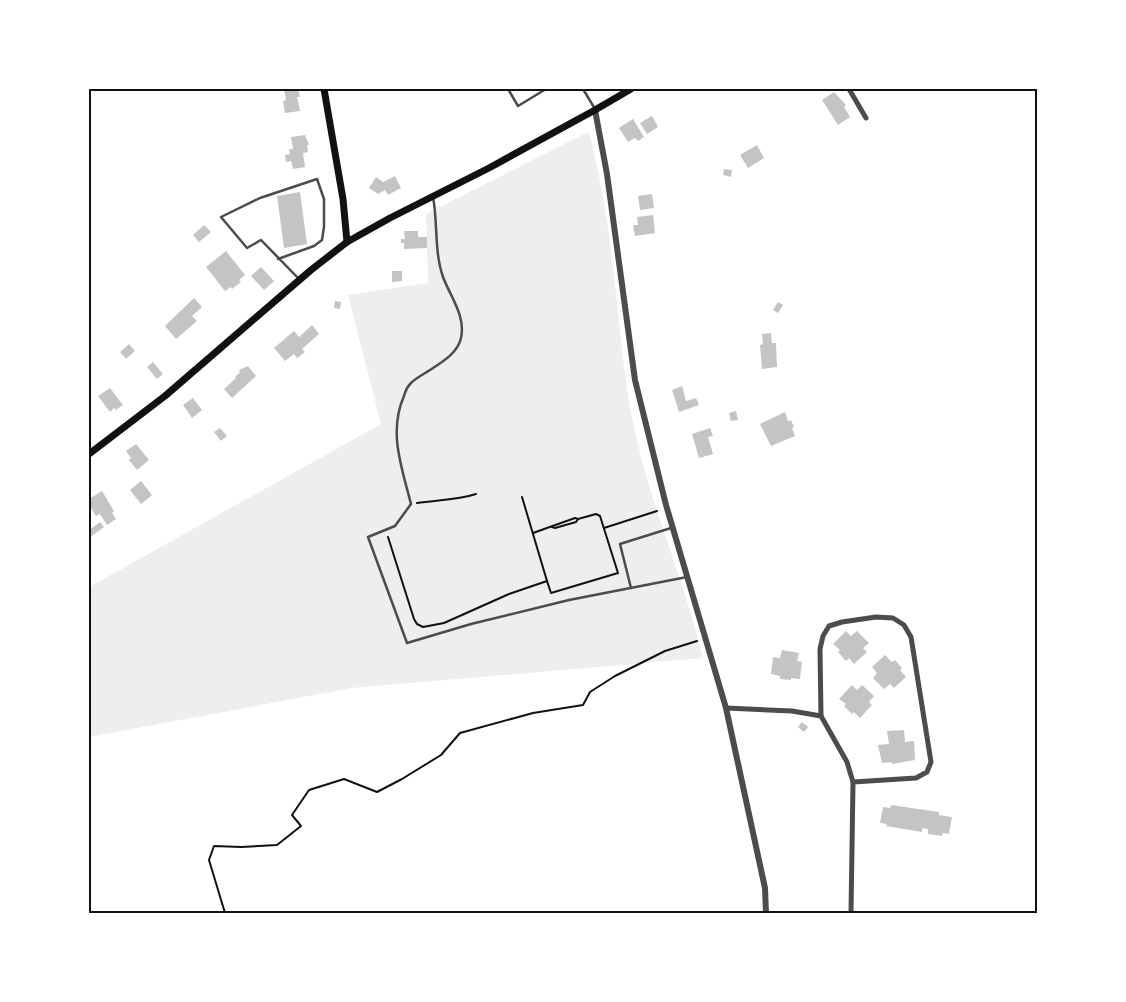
<svg xmlns="http://www.w3.org/2000/svg" width="1126" height="1002" viewBox="0 0 1126 1002" font-family="'Open Sans',sans-serif">
	<style>
		.green { fill: #eee }
		.building { fill: #c4c4c4 }
		.lines { fill: none; stroke-linecap: round; stroke-linejoin: round }
		.path { stroke: #111; stroke-width: 2 }
		.service { stroke: #4c4c4c; stroke-width: 2.5 }
		.minor { stroke: #4c4c4c; stroke-width: 5 }
		.tertiary { stroke: #4c4c4c; stroke-width: 6 }
		.secondary { stroke: #111; stroke-width: 7 }
		.neatline { fill: none; stroke: #111; stroke-width: 2 }
	</style>
	<rect width="100%" height="100%" fill="#fff"/>
	<path class="green" d="M 586,133 L 589,134 L 591,140 C 600,179 608,219 612,259 C 619,314 622,368 633,422 C 649,503 684,578 703,658 L 352,688 L 89,737 L 89,587 L 381,424 L 348,295 L 428,283 L 426,214 Z"/>
	<g class="building">
		<path d="M 284,89 L 298,89 L 300,97 L 297,97 L 300,111 L 285,113 L 283,101 L 286,100 Z"/>
		<path d="M 834,92 L 846,105 L 844,107 L 850,117 L 838,125 L 822,100 Z"/>
		<path d="M 652,116 L 658,127 L 647,134 L 640,123 Z"/>
		<path d="M 633,119 L 644,137 L 638,141 L 635,138 L 628,142 L 619,128 Z"/>
		<path d="M 305,135 L 309,145 L 307,145 L 308,152 L 303,153 L 305,167 L 293,169 L 291,161 L 286,162 L 285,155 L 290,154 L 289,149 L 293,149 L 291,137 Z"/>
		<path d="M 757,145 L 764,158 L 748,168 L 740,155 Z"/>
		<path d="M 724,169 L 732,170 L 731,177 L 723,175 Z"/>
		<path d="M 395,176 L 401,188 L 388,195 L 385,190 L 378,194 L 369,188 L 376,177 L 383,182 Z"/>
		<path d="M 300,192 L 307,244 L 284,248 L 277,196 Z"/>
		<path d="M 652,194 L 654,208 L 640,210 L 638,196 Z"/>
		<path d="M 653,215 L 655,233 L 635,236 L 633,225 L 638,225 L 637,217 Z"/>
		<path d="M 204,225 L 211,232 L 199,242 L 193,235 Z"/>
		<path d="M 404,231 L 418,231 L 418,237 L 427,237 L 427,248 L 404,249 L 404,243 L 401,243 L 401,239 L 405,239 Z"/>
		<path d="M 226,251 L 245,275 L 239,280 L 241,282 L 232,289 L 231,287 L 225,291 L 206,267 Z"/>
		<path d="M 261,267 L 274,281 L 264,290 L 251,276 Z"/>
		<path d="M 392,271 L 402,271 L 402,281 L 392,282 Z"/>
		<path d="M 194,298 L 202,307 L 192,316 L 197,321 L 176,339 L 165,326 Z"/>
		<path d="M 335,301 L 341,302 L 340,309 L 334,308 Z"/>
		<path d="M 778,302 L 783,305 L 778,313 L 773,310 Z"/>
		<path d="M 312,325 L 319,334 L 302,349 L 305,352 L 297,358 L 294,354 L 285,361 L 274,348 L 294,331 L 299,337 Z"/>
		<path d="M 771,333 L 772,343 L 776,343 L 777,367 L 762,369 L 760,345 L 763,344 L 762,334 Z"/>
		<path d="M 129,344 L 135,351 L 126,359 L 120,352 Z"/>
		<path d="M 153,362 L 163,374 L 157,379 L 147,367 Z"/>
		<path d="M 248,366 L 256,376 L 232,398 L 224,389 L 236,378 L 235,377 L 240,372 L 239,370 Z"/>
		<path d="M 682,386 L 686,401 L 696,398 L 699,405 L 679,412 L 672,390 Z"/>
		<path d="M 110,388 L 123,405 L 116,410 L 114,408 L 110,412 L 98,396 Z"/>
		<path d="M 193,398 L 202,410 L 192,418 L 183,405 Z"/>
		<path d="M 736,411 L 738,420 L 731,421 L 729,413 Z"/>
		<path d="M 785,412 L 788,421 L 791,420 L 794,427 L 792,428 L 795,436 L 771,446 L 760,424 Z"/>
		<path d="M 220,428 L 227,436 L 221,441 L 214,432 Z"/>
		<path d="M 710,428 L 713,436 L 708,437 L 713,454 L 699,458 L 692,434 Z"/>
		<path d="M 136,444 L 149,460 L 137,470 L 129,460 L 131,458 L 126,451 Z"/>
		<path d="M 141,481 L 152,495 L 141,504 L 130,490 Z"/>
		<path d="M 102,491 L 114,511 L 112,513 L 116,519 L 107,525 L 100,514 L 96,516 L 89,505 L 89,499 Z"/>
		<path d="M 100,522 L 104,527 L 89,538 L 89,530 Z"/>
		<path d="M 846,631 L 851,636 L 857,631 L 869,643 L 863,648 L 867,652 L 854,664 L 849,658 L 846,661 L 838,652 L 840,650 L 833,644 Z"/>
		<path d="M 782,650 L 799,653 L 797,661 L 802,662 L 800,679 L 791,678 L 791,680 L 780,679 L 780,676 L 771,674 L 773,657 L 780,658 Z"/>
		<path d="M 885,655 L 892,662 L 895,660 L 902,668 L 900,670 L 906,677 L 894,688 L 890,684 L 884,689 L 873,678 L 877,673 L 872,667 Z"/>
		<path d="M 852,685 L 857,690 L 862,685 L 874,696 L 869,702 L 872,705 L 860,718 L 854,712 L 852,714 L 844,706 L 846,704 L 839,699 Z"/>
		<path d="M 802,722 L 808,727 L 804,732 L 798,727 Z"/>
		<path d="M 904,730 L 905,742 L 914,741 L 915,760 L 892,764 L 891,762 L 882,763 L 878,745 L 889,744 L 887,731 Z"/>
		<path d="M 891,805 L 939,812 L 939,815 L 952,817 L 949,834 L 943,833 L 942,836 L 928,834 L 928,829 L 922,828 L 922,832 L 886,826 L 887,824 L 880,823 L 883,807 L 890,808 Z"/>
	</g>
	<g class="lines">
		<g class="path">
			<path d="M 417,503 C 437,500 457,500 476,494"/>
			<path d="M 552,527 L 555,528 L 576,522 L 578,519"/>
			<path d="M 604,528 L 657,511"/>
			<path d="M 533,533 L 575,518 L 578,519 L 596,514 L 600,516 L 618,573 L 551,593 L 547,581"/>
			<path d="M 388,537 L 414,619 L 417,624 L 423,627 L 444,623 L 509,594 L 547,581 L 522,497"/>
			<path d="M 225,913 L 209,860 L 214,846 L 241,847 L 277,845 L 301,826 L 292,815 L 309,790 L 344,779 L 377,792 L 402,779 L 441,755 L 460,733 L 533,713 L 583,705 L 590,692 L 615,676 L 665,651 L 697,641"/>
		</g>
		<g class="service">
			<path d="M 508,89 L 518,106 L 546,89"/>
			<path d="M 583,89 L 595,109"/>
			<path d="M 433,197 C 438,223 434,251 443,277 C 450,296 466,316 461,338 C 458,352 444,361 433,368 C 426,373 417,377 411,383 C 408,386 405,392 404,396 C 388,432 402,468 411,504 L 395,526 L 368,537 L 407,643 L 471,624 L 569,600 L 687,577"/>
			<path d="M 278,259 L 314,246 L 322,240 L 324,227 L 324,199 L 317,179 L 260,198 L 221,217 L 247,248 L 261,240 L 299,279"/>
			<path d="M 631,588 L 620,544 L 671,528"/>
		</g>
		<g class="minor">
			<path d="M 849,89 L 866,118"/>
			<path d="M 726,708 L 792,711 L 821,716 L 847,762 L 853,782 L 851,913"/>
			<path d="M 821,716 L 820,649 L 823,636 L 829,626 L 842,622 L 876,617 L 893,618 L 904,625 L 911,637 L 931,762 L 927,772 L 916,778 L 853,782"/>
		</g>
		<path class="tertiary" d="M 595,110 L 607,174 L 635,380 L 666,505 L 726,708 L 765,888 L 766,913"/>
		<g class="secondary">
			<path d="M 324,89 L 343,199 L 347,242"/>
			<path d="M 89,454 L 165,396 L 311,270 L 347,242 L 390,218 L 489,168 L 595,110 L 631,89"/>
		</g>
	</g>
	<rect width="1126" height="1002" fill="none" stroke="#ffffff" stroke-width="180"/>
	<rect x="90" y="90" width="946" height="822" class="neatline"/>
</svg>
